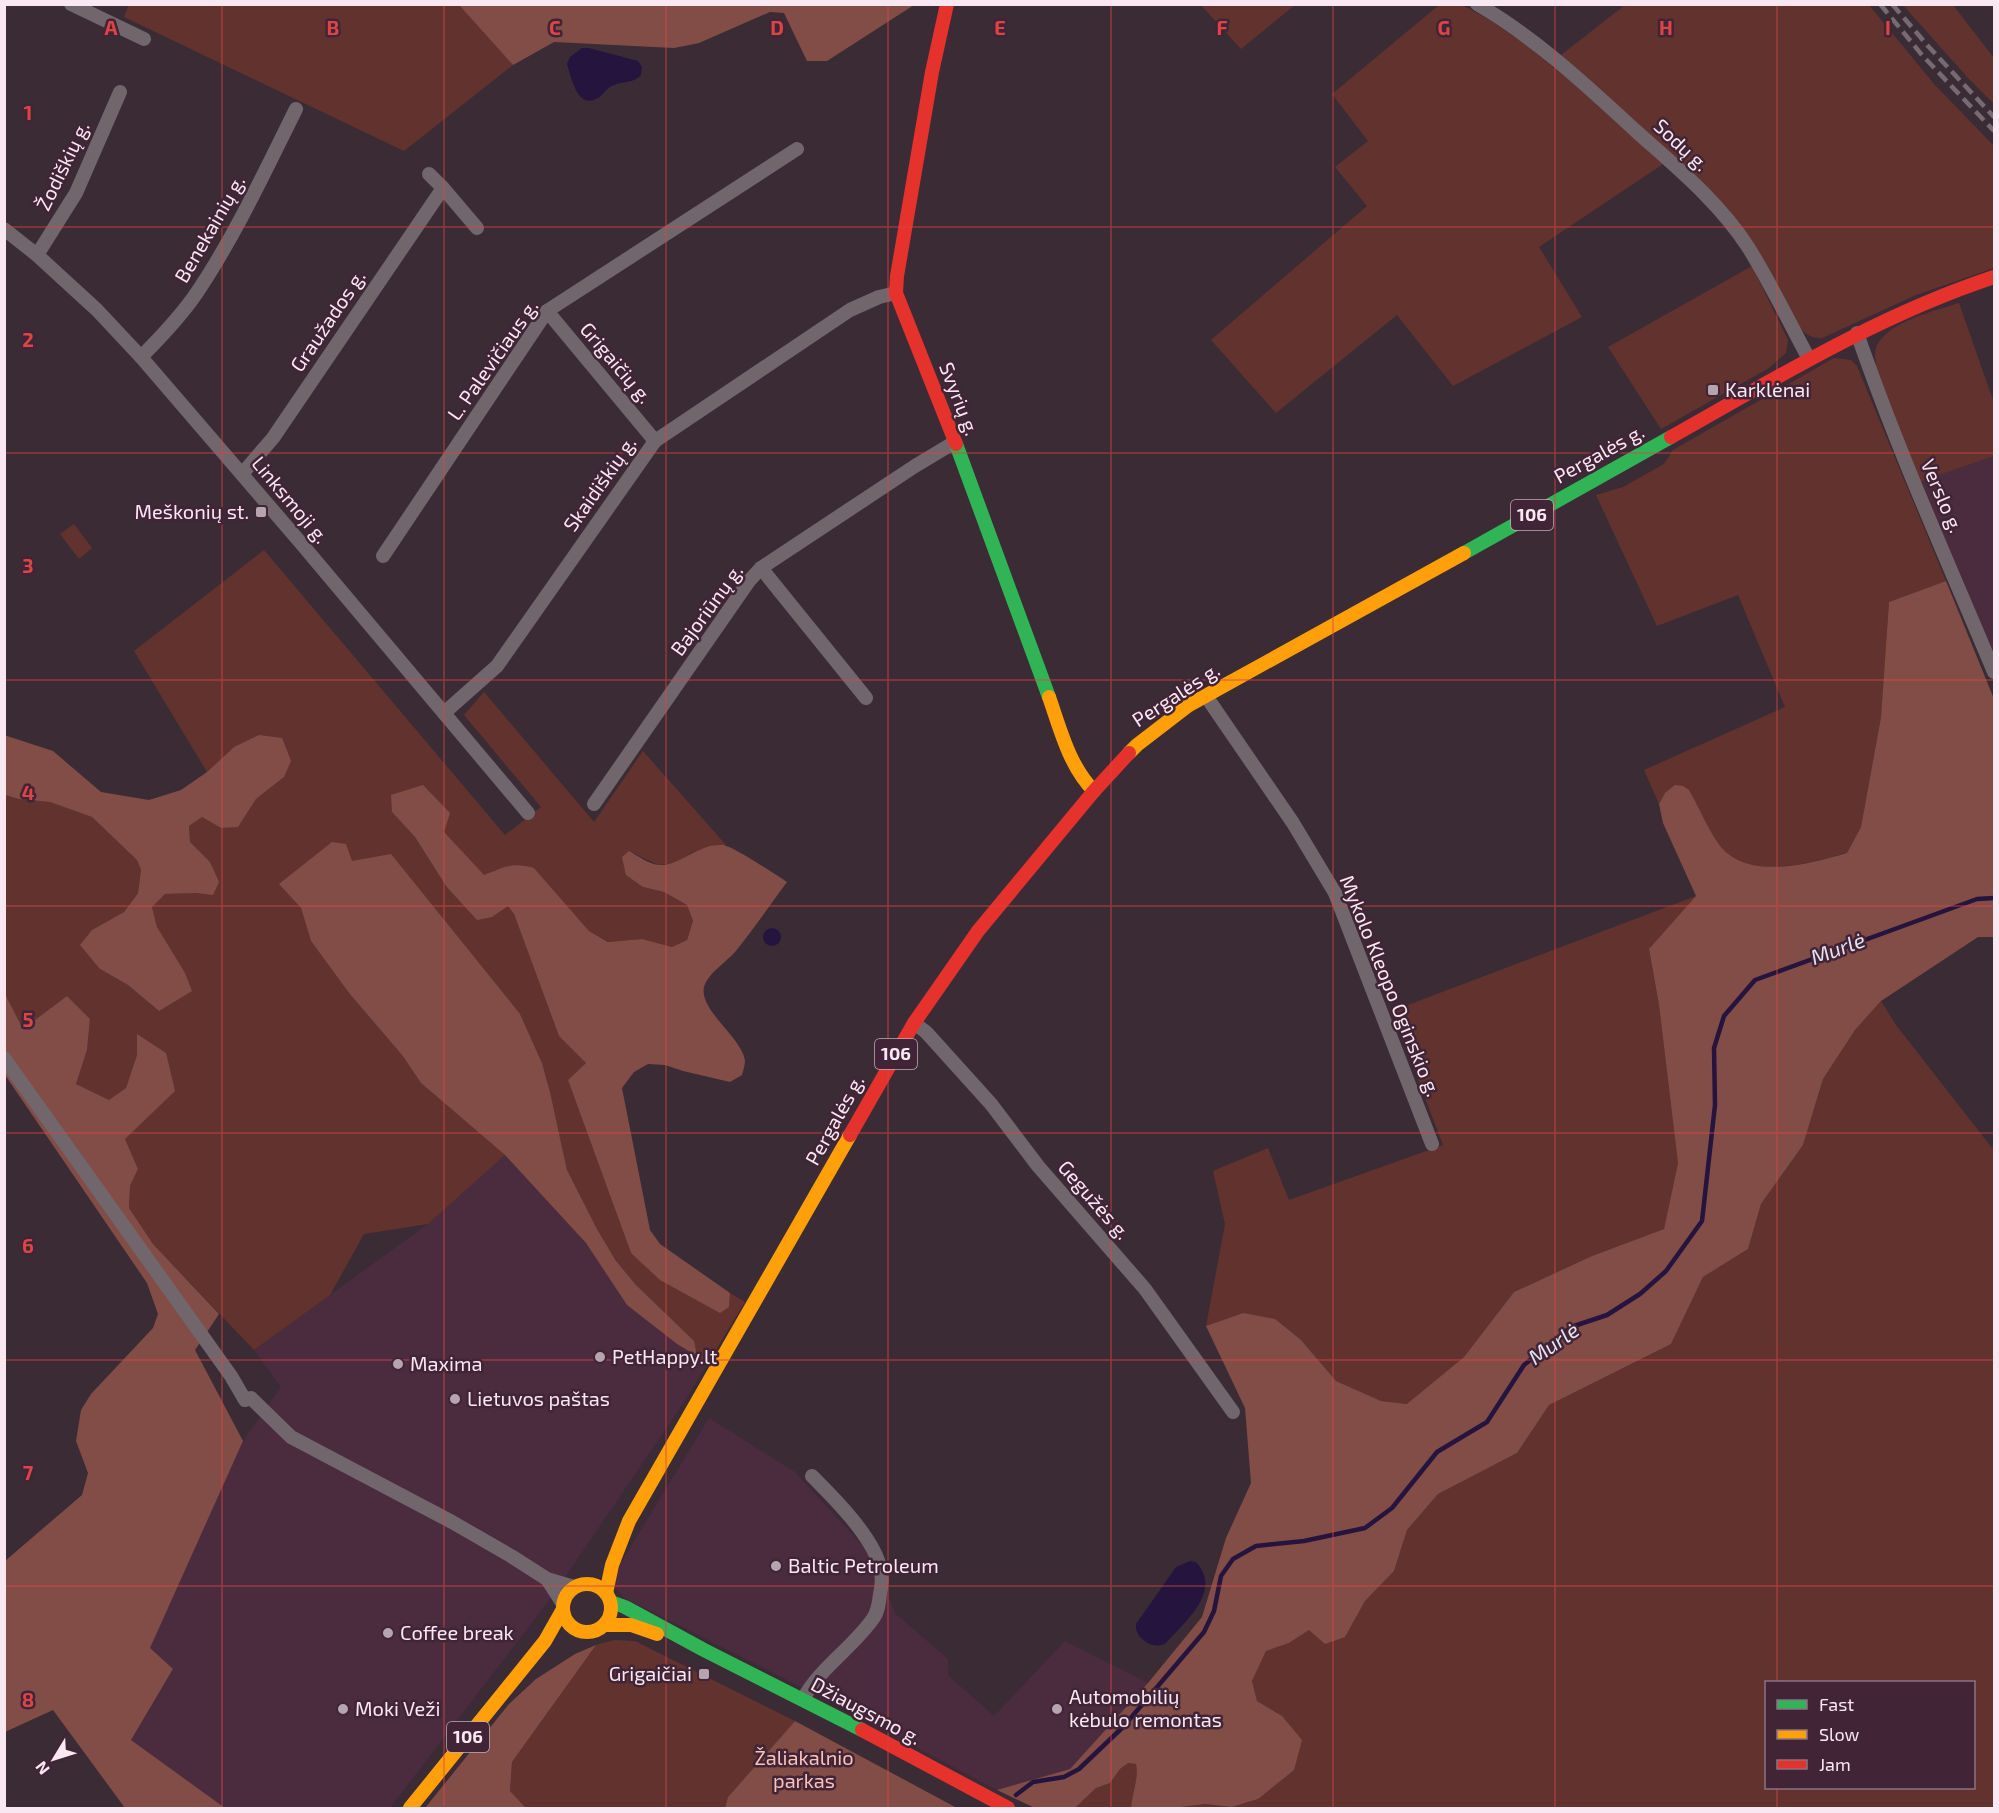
<svg xmlns="http://www.w3.org/2000/svg" width="1999" height="1813" viewBox="0 0 1999 1813" font-family="'Exo 2',sans-serif">
	<style>
		.built { fill: #4b2c3f }
		.green { fill: #62332e; fill-rule: evenodd }
		.forest { fill: #834d47 }
		.water { fill: #25143e }
		.lines { fill: none; stroke-linecap: round; stroke-linejoin: round }
		.stream { stroke: #25143e; stroke-width: 4.5 }
		.street { stroke: #72666d; stroke-width: 14 }
		.fast { stroke: #30b455; stroke-width: 14 }
		.slow { stroke: #ff9f0a; stroke-width: 14 }
		.jam { stroke: #e5322d; stroke-width: 14 }
		.rail { stroke: #766b71; stroke-width: 4.5; stroke-dasharray: 12 6; stroke-linecap: butt }
		.grid { fill: none; stroke: #db4546; stroke-width: 1.5; stroke-opacity: 0.55 }
		.poi-dot { fill: #b6a5af; stroke: #412536; stroke-width: 2 }
		.labels { text-anchor: middle; stroke-width: 5; stroke-linejoin: round; paint-order: stroke }
		.shield { fill: #412536; stroke: #c2adb9; stroke-width: 1.5 }
		.shield-label { font-size: 18px; font-weight: bold; fill: #f9e7f1 }
		.street-label { font-size: 20px; fill: #f9e7f1; stroke: #412536 }
		.poi-label { font-size: 20px; fill: #f9e7f1; stroke: #412536; text-anchor: start }
		.park-label { font-size: 20px; fill: #fac2b9; stroke: #412536 }
		.water-label { font-size: 21px; font-style: italic; fill: #e5e2f2; stroke: #412536 }
		.grid-label { font-size: 20px; text-anchor: middle; font-weight: bold; fill: #db4546; stroke: #412536; stroke-width: 5; stroke-linejoin: round; paint-order: stroke }
	</style>
	<rect width="100%" height="100%" fill="#3b2b35"/>
	<g class="built">
		<path d="M 1994,456 L 1994,664 L 1919,482 Z"/>
		<path d="M 505,1155 L 586,1243 L 627,1305 L 677,1344 L 708,1363 L 684,1402 L 553,1595 L 390,1808 L 225,1808 L 131,1740 L 173,1670 L 149,1649 L 243,1441 L 281,1387 L 254,1350 L 428,1224 Z"/>
		<path d="M 709,1418 L 795,1472 L 866,1549 L 896,1614 L 948,1659 L 948,1675 L 994,1716 L 1065,1641 L 1148,1683 L 1070,1769 L 997,1790 L 823,1698 L 623,1597 L 615,1587 L 614,1574 Z"/>
	</g>
	<g class="green">
		<path d="M 129,4 L 459,5 L 513,65 L 404,151 L 124,17 Z"/>
		<path d="M 1201,5 L 1295,5 L 1241,49 Z"/>
		<path d="M 1439,5 L 1462,5 L 1488,19 L 1525,44 L 1570,81 L 1663,164 L 1539,247 L 1582,317 L 1453,386 L 1397,315 L 1276,413 L 1211,340 L 1367,206 L 1335,167 L 1368,141 L 1332,94 Z"/>
		<path d="M 1625,5 L 1869,5 L 1934,84 L 1994,146 L 1994,268 L 1916,295 L 1822,338 C 1811,339 1804,333 1797,325 L 1730,211 L 1708,188 L 1561,55 Z"/>
		<path d="M 1953,5 L 1994,58 L 1994,104 L 1969,79 L 1903,5 Z"/>
		<path d="M 1752,266 L 1788,340 L 1786,353 L 1769,368 L 1661,429 L 1608,347 Z"/>
		<path d="M 1959,303 L 1994,403 L 1994,456 L 1919,482 L 1876,368 C 1876,362 1874,353 1876,348 C 1885,322 1935,311 1959,303 Z"/>
		<path d="M 1834,358 L 1851,360 L 1857,366 L 1946,581 L 1889,602 L 1881,717 L 1861,827 L 1847,853 C 1809,863 1745,883 1718,843 C 1707,827 1699,807 1689,790 L 1665,793 L 1659,804 L 1644,770 L 1785,707 L 1738,595 L 1657,626 L 1596,495 L 1623,487 L 1664,464 L 1673,450 Z"/>
		<path d="M 74,524 L 92,548 L 79,559 L 60,534 Z"/>
		<path d="M 264,550 L 505,835 L 541,807 L 464,715 L 484,692 L 594,822 L 643,751 L 726,845 L 712,846 L 691,853 L 676,863 L 658,865 L 629,851 L 643,887 L 664,892 L 687,905 L 693,921 L 687,940 L 672,947 L 642,939 L 609,942 L 589,931 L 534,868 L 495,870 L 484,876 L 443,832 L 392,812 L 415,837 L 446,886 L 492,917 L 508,905 L 514,914 L 559,1036 L 586,1063 L 568,1080 L 631,1253 L 729,1307 L 730,1293 L 745,1302 L 708,1363 L 697,1356 L 693,1341 L 636,1285 L 616,1261 L 597,1229 L 567,1170 L 550,1092 L 542,1063 L 520,1014 L 279,884 L 301,908 L 311,941 L 349,993 L 402,1055 L 421,1083 L 505,1155 L 428,1224 L 364,1234 L 330,1295 L 254,1350 L 153,1244 L 129,1208 L 130,1186 L 138,1169 L 125,1139 L 142,1122 L 165,1053 L 137,1035 L 137,1055 L 126,1088 L 109,1100 L 76,1084 L 87,1050 L 90,1019 L 67,996 L 23,1029 L 5,995 L 4,795 L 19,799 L 50,802 L 92,817 L 137,860 L 141,870 L 138,892 L 124,912 L 92,930 L 100,969 L 128,985 L 159,1011 L 170,950 L 157,927 L 152,907 L 165,894 L 197,893 L 210,862 L 190,842 L 189,826 L 202,817 L 221,828 L 238,826 L 256,799 L 284,777 L 234,747 L 207,772 L 134,651 Z"/>
		<path d="M 1696,896 L 1649,950 L 1659,1005 L 1678,1163 L 1664,1229 L 1592,1256 L 1514,1292 L 1464,1357 L 1408,1404 L 1381,1401 L 1336,1381 L 1301,1340 L 1243,1313 L 1206,1326 L 1225,1224 L 1213,1171 L 1268,1148 L 1289,1200 L 1443,1145 L 1392,1011 Z"/>
		<path d="M 1881,1001 L 1896,1025 L 1992,1148 L 1994,1147 L 1994,1597 L 1993,1600 L 1994,1615 L 1994,1808 L 1173,1808 L 1205,1804 L 1232,1807 L 1258,1799 L 1282,1716 L 1257,1701 L 1252,1681 L 1266,1651 L 1289,1643 L 1309,1630 L 1345,1637 L 1365,1601 L 1394,1571 L 1407,1530 L 1438,1494 L 1517,1453 L 1549,1405 L 1671,1344 L 1703,1277 L 1748,1249 L 1761,1204 L 1803,1145 L 1823,1079 L 1855,1030 ZM 1766,1682 L 1974,1682 L 1974,1788 L 1766,1788 Z"/>
		<path d="M 614,1640 L 635,1641 L 795,1721 L 728,1797 L 725,1808 L 526,1808 L 510,1791 L 512,1762 L 596,1645 Z"/>
		<path d="M 1128,1763 L 1136,1764 C 1139,1779 1132,1793 1131,1808 L 1075,1808 L 1096,1788 L 1110,1783 L 1120,1769 Z"/>
	</g>
	<g class="forest">
		<path d="M 459,5 L 914,5 L 827,61 L 807,61 L 784,13 L 770,12 L 699,43 L 674,48 L 554,42 L 513,65 Z"/>
		<path d="M 1946,581 L 1994,699 L 1994,937 L 1978,937 L 1881,1001 L 1855,1030 L 1823,1079 L 1803,1145 L 1761,1204 L 1748,1249 L 1703,1277 L 1671,1344 L 1549,1405 L 1517,1453 L 1438,1494 L 1407,1530 L 1394,1571 L 1365,1601 L 1345,1637 L 1325,1644 L 1309,1630 L 1289,1643 L 1266,1651 L 1252,1681 L 1257,1701 L 1282,1716 L 1302,1740 L 1294,1770 L 1258,1799 L 1232,1807 L 1205,1804 L 1173,1808 L 1131,1808 C 1132,1793 1139,1779 1136,1764 L 1128,1763 L 1120,1769 L 1110,1783 L 1096,1788 L 1075,1808 L 1035,1808 L 997,1790 L 1070,1769 L 1148,1683 L 1202,1617 L 1226,1538 L 1251,1483 L 1245,1408 L 1206,1326 L 1243,1313 L 1275,1319 L 1301,1340 L 1336,1381 L 1381,1401 L 1407,1404 L 1464,1357 L 1514,1292 L 1592,1256 L 1664,1229 L 1678,1163 L 1659,1005 L 1649,949 L 1696,896 L 1663,823 L 1659,804 L 1665,793 L 1675,785 L 1683,786 L 1689,790 C 1699,807 1707,827 1718,843 C 1745,882 1809,864 1847,853 L 1861,827 L 1881,717 L 1889,602 Z"/>
		<path d="M 4,735 L 53,751 L 101,792 L 149,800 L 181,790 L 207,772 L 234,747 L 259,735 L 282,738 L 291,761 L 284,777 L 256,799 L 238,827 L 221,828 L 202,817 L 189,826 L 190,842 L 210,862 L 219,882 L 213,895 L 197,893 L 165,894 L 152,907 L 157,927 L 185,973 L 192,991 L 159,1011 L 128,985 L 100,969 L 80,945 L 92,930 L 124,912 L 138,893 L 141,870 L 137,860 L 92,817 L 50,802 L 19,799 L 5,795 Z"/>
		<path d="M 423,785 L 450,813 L 444,832 L 484,875 C 503,867 513,862 534,868 L 589,931 L 608,942 L 642,939 L 672,947 L 687,940 L 693,921 L 687,905 L 664,892 L 643,887 L 626,875 L 622,857 L 629,851 C 638,856 649,864 658,865 C 680,867 697,843 723,845 C 733,846 776,875 787,882 C 770,905 753,930 735,952 C 726,962 712,971 706,982 C 692,1006 743,1037 745,1061 C 745,1065 743,1071 742,1075 L 730,1082 L 683,1071 L 665,1065 L 648,1064 L 634,1072 L 622,1088 L 650,1230 L 660,1244 L 730,1293 L 729,1307 L 720,1313 L 660,1280 L 631,1253 L 568,1080 L 586,1063 L 559,1036 L 514,914 L 508,906 L 492,917 L 477,920 L 446,886 L 415,837 L 392,812 L 391,795 Z"/>
		<path d="M 332,842 L 346,844 L 352,861 L 391,854 L 520,1014 L 542,1063 L 550,1092 L 567,1170 L 597,1229 L 616,1261 L 636,1285 L 694,1341 L 697,1356 L 677,1344 L 627,1305 L 586,1243 L 505,1155 L 421,1083 L 402,1055 L 349,993 L 311,941 L 301,908 L 279,884 Z"/>
		<path d="M 5,994 L 23,1029 L 67,996 L 90,1019 L 87,1050 L 76,1084 L 109,1100 L 126,1088 L 137,1055 L 137,1034 L 166,1053 L 175,1091 L 125,1139 L 138,1169 L 130,1186 L 129,1208 L 153,1244 L 219,1314 L 195,1350 L 243,1441 L 150,1648 L 173,1669 L 131,1740 L 225,1808 L 125,1808 L 53,1710 L 5,1732 L 5,1561 L 82,1495 L 88,1473 L 76,1441 L 81,1410 L 91,1394 L 153,1328 L 158,1314 L 147,1283 L 5,1075 Z"/>
		<path d="M 596,1645 L 512,1762 L 510,1791 L 526,1808 L 425,1808 L 509,1704 L 536,1679 L 575,1654 Z"/>
		<path d="M 795,1721 L 957,1808 L 725,1808 L 728,1797 Z"/>
	</g>
	<g class="water">
		<path d="M 582,48 L 589,48 L 638,61 L 642,67 L 641,75 C 632,85 621,80 610,87 C 605,90 602,97 596,99 C 577,109 571,76 567,64 L 570,57 Z"/>
		<circle cx="772" cy="937" r="9"/>
		<path d="M 1190,1561 L 1196,1562 C 1223,1591 1185,1622 1166,1643 C 1154,1651 1134,1638 1136,1624 L 1176,1567 Z"/>
	</g>
	<g class="lines">
		<path class="stream" d="M 1016,1795 L 1033,1782 L 1064,1777 L 1079,1769 L 1123,1727 L 1204,1632 L 1214,1611 L 1221,1576 L 1233,1559 L 1256,1546 L 1304,1541 L 1365,1528 L 1392,1508 L 1437,1452 L 1487,1422 L 1524,1365 L 1571,1327 L 1607,1315 L 1640,1294 L 1666,1271 L 1702,1221 L 1715,1105 L 1714,1048 L 1724,1016 L 1755,980 L 1977,899 L 1994,898"/>
		<g class="street">
			<path d="M 71,4 L 144,39"/>
			<path d="M 1477,4 C 1536,38 1587,86 1637,132 C 1676,167 1719,202 1748,247 C 1770,282 1789,322 1809,359"/>
			<path d="M 429,174 L 443,188 L 477,228"/>
			<path d="M 4,229 L 37,255 L 97,310 L 141,357 L 300,542 L 528,813"/>
			<path d="M 37,255 L 76,193 L 120,92"/>
			<path d="M 547,311 L 655,441"/>
			<path d="M 1857,333 C 1897,449 1947,560 1994,672"/>
			<path d="M 141,357 C 162,336 182,315 198,291 C 236,234 265,171 296,109"/>
			<path d="M 242,474 L 273,438 L 443,188"/>
			<path d="M 383,556 L 547,311 L 797,149"/>
			<path d="M 761,568 L 866,698"/>
			<path d="M 1206,696 L 1293,823 L 1335,893 L 1432,1144"/>
			<path d="M 444,713 L 497,666 L 655,441 L 850,310 L 879,297 L 896,293"/>
			<path d="M 594,804 L 749,581 L 761,568 L 915,466 L 955,442"/>
			<path d="M 914,1023 L 926,1032 L 991,1104 L 1038,1166 L 1145,1289 L 1233,1412"/>
			<path d="M 4,1058 L 231,1376 L 245,1400 L 251,1398 L 291,1437 L 452,1522 L 511,1556 L 547,1579 L 574,1587"/>
			<path d="M 547,1579 L 563,1604"/>
			<path d="M 803,1699 C 820,1668 851,1649 872,1620 C 878,1613 879,1603 880,1594 C 882,1585 883,1576 880,1567 C 873,1537 834,1498 812,1476"/>
		</g>
		<g class="fast">
			<path d="M 956,444 L 1049,697"/>
			<path d="M 1464,553 L 1671,437"/>
			<path d="M 611,1602 L 625,1607 L 704,1650 L 862,1730"/>
		</g>
		<g class="slow">
			<path d="M 1049,697 C 1060,728 1069,766 1094,791"/>
			<path d="M 1129,753 L 1137,745 L 1189,705 L 1464,553"/>
			<circle cx="587" cy="1608" r="24"/>
			<path d="M 606,1593 L 612,1565 L 629,1521 L 850,1135"/>
			<path d="M 605,1625 L 631,1625 L 657,1634"/>
			<path d="M 410,1808 L 545,1641 L 562,1611"/>
		</g>
		<g class="jam">
			<path d="M 947,4 L 932,72 L 897,276 L 896,293 L 956,444"/>
			<path d="M 1671,437 C 1776,378 1879,315 1994,277"/>
			<path d="M 850,1135 L 914,1023 L 978,931 L 1094,791 L 1129,753"/>
			<path d="M 862,1730 L 1008,1808"/>
		</g>
		<g class="rail">
			<path d="M 1880,4 L 1922,55 L 1994,131"/>
			<path d="M 1892,4 L 1928,46 L 1994,117"/>
		</g>
	</g>
	<path class="grid" d="M 222,4 L 222,1808M 444,4 L 444,1808M 666,4 L 666,1808M 888,4 L 888,1808M 1111,4 L 1111,1808M 1333,4 L 1333,1808M 1555,4 L 1555,1808M 1777,4 L 1777,1682M 4,227 L 1994,227M 4,453 L 1994,453M 4,680 L 1994,680M 4,906 L 1994,906M 4,1133 L 1994,1133M 4,1360 L 1994,1360M 4,1586 L 1994,1586M 1777,1788 L 1777,1808"/>
	<g class="poi-dot">
		<rect x="1707" y="384" width="12" height="12" rx="3"/>
		<rect x="255" y="506" width="12" height="12" rx="3"/>
		<circle cx="600" cy="1357" r="6"/>
		<circle cx="398" cy="1364" r="6"/>
		<circle cx="455" cy="1399" r="6"/>
		<circle cx="776" cy="1566" r="6"/>
		<circle cx="388" cy="1633" r="6"/>
		<rect x="698" y="1668" width="12" height="12" rx="3"/>
		<circle cx="343" cy="1709" r="6"/>
		<circle cx="1057" cy="1709" r="6"/>
	</g>
	<g class="labels">
		<g class="shield">
			<rect x="1511" y="500" width="42" height="30" rx="4.5"/>
			<rect x="875" y="1039" width="42" height="30" rx="4.5"/>
			<rect x="447" y="1722" width="42" height="30" rx="4.5"/>
		</g>
		<g class="shield-label">
			<text x="1532" y="521">106</text>
			<text x="896" y="1060">106</text>
			<text x="468" y="1743">106</text>
		</g>
		<g class="street-label">
			<text transform="translate(1681 145) rotate(43)" y="7">Sodų g.</text>
			<text transform="translate(63 166) rotate(-64)" y="7">Žodiškių g.</text>
			<text transform="translate(210 229) rotate(-60)" y="7">Benekainių g.</text>
			<text transform="translate(328 321) rotate(-56)" y="7">Graužados g.</text>
			<text transform="translate(493 360) rotate(-55)" y="7">L. Palevičiaus g.</text>
			<text transform="translate(616 363) rotate(50)" y="7">Grigaičių g.</text>
			<text transform="translate(959 399) rotate(69)" y="7">Svyrių g.</text>
			<text transform="translate(1599 454) rotate(-29)" y="7">Pergalės g.</text>
			<text transform="translate(600 484) rotate(-55)" y="7">Skaidiškių g.</text>
			<text transform="translate(1942 496) rotate(67)" y="7">Verslo g.</text>
			<text transform="translate(290 500) rotate(50)" y="7">Linksmoji g.</text>
			<text transform="translate(707 610) rotate(-54)" y="7">Bajoriūnų g.</text>
			<text transform="translate(1176 695) rotate(-33)" y="7">Pergalės g.</text>
			<text transform="translate(1390 986) rotate(68)" y="7">Mykolo Kleopo Oginskio g.</text>
			<text transform="translate(835 1120) rotate(-61)" y="7">Pergalės g.</text>
			<text transform="translate(1094 1200) rotate(49)" y="7">Gegužės g.</text>
			<text transform="translate(866 1711) rotate(28)" y="7">Džiaugsmo g.</text>
		</g>
		<g class="poi-label">
			<text x="1725" y="397">Karklėnai</text>
			<text x="249" y="519" text-anchor="end">Meškonių st.</text>
			<text x="612" y="1364">PetHappy.lt</text>
			<text x="410" y="1371">Maxima</text>
			<text x="467" y="1406">Lietuvos paštas</text>
			<text x="788" y="1573">Baltic Petroleum</text>
			<text x="400" y="1640">Coffee break</text>
			<text x="692" y="1681" text-anchor="end">Grigaičiai</text>
			<text x="1069" y="1704">Automobilių<tspan x="1069" dy="23">kėbulo remontas</tspan></text>
			<text x="355" y="1716">Moki Veži</text>
		</g>
		<g class="park-label">
			<text x="804" y="1765">Žaliakalnio<tspan x="804" dy="23">parkas</tspan></text>
		</g>
		<g class="water-label">
			<text transform="translate(1838 949) rotate(-20)" y="7">Murlė</text>
			<text transform="translate(1554 1344) rotate(-35)" y="7">Murlė</text>
		</g>
	</g>
	<g class="grid-label">
		<text x="111" y="35">A</text>
		<text x="333" y="35">B</text>
		<text x="555" y="35">C</text>
		<text x="777" y="35">D</text>
		<text x="1000" y="35">E</text>
		<text x="1222" y="35">F</text>
		<text x="1444" y="35">G</text>
		<text x="1666" y="35">H</text>
		<text x="1888" y="35">I</text>
		<text x="28" y="120">1</text>
		<text x="28" y="347">2</text>
		<text x="28" y="573">3</text>
		<text x="28" y="800">4</text>
		<text x="28" y="1027">5</text>
		<text x="28" y="1253">6</text>
		<text x="28" y="1480">7</text>
		<text x="28" y="1707">8</text>
	</g>
	<rect width="1999" height="1813" fill="none" stroke="#f9e7f1" stroke-width="12"/>
	<rect x="1765" y="1681" width="210" height="108" fill="#412536" stroke="#8b7381" stroke-width="1.5"/>
	<rect x="1777" y="1700" width="30" height="9" fill="#30b455" stroke="#8b7381" stroke-width="1.5"/>
	<text x="1819" y="1711" font-size="18" fill="#f9e7f1">Fast</text>
	<rect x="1777" y="1730" width="30" height="9" fill="#ff9f0a" stroke="#8b7381" stroke-width="1.5"/>
	<text x="1819" y="1741" font-size="18" fill="#f9e7f1">Slow</text>
	<rect x="1777" y="1760" width="30" height="9" fill="#e5322d" stroke="#8b7381" stroke-width="1.5"/>
	<text x="1819" y="1771" font-size="18" fill="#f9e7f1">Jam</text>
	<g transform="translate(54 1759) rotate(232)" stroke="#412536" stroke-width="4.5" paint-order="stroke">
	<path d="M0-4.5L10 22L0 15L-10 22Z" fill="#f9e7f1"/>
	<text y="-9" font-size="16" font-weight="bold" text-anchor="middle" fill="#f9e7f1">N</text>
	</g>
</svg>
